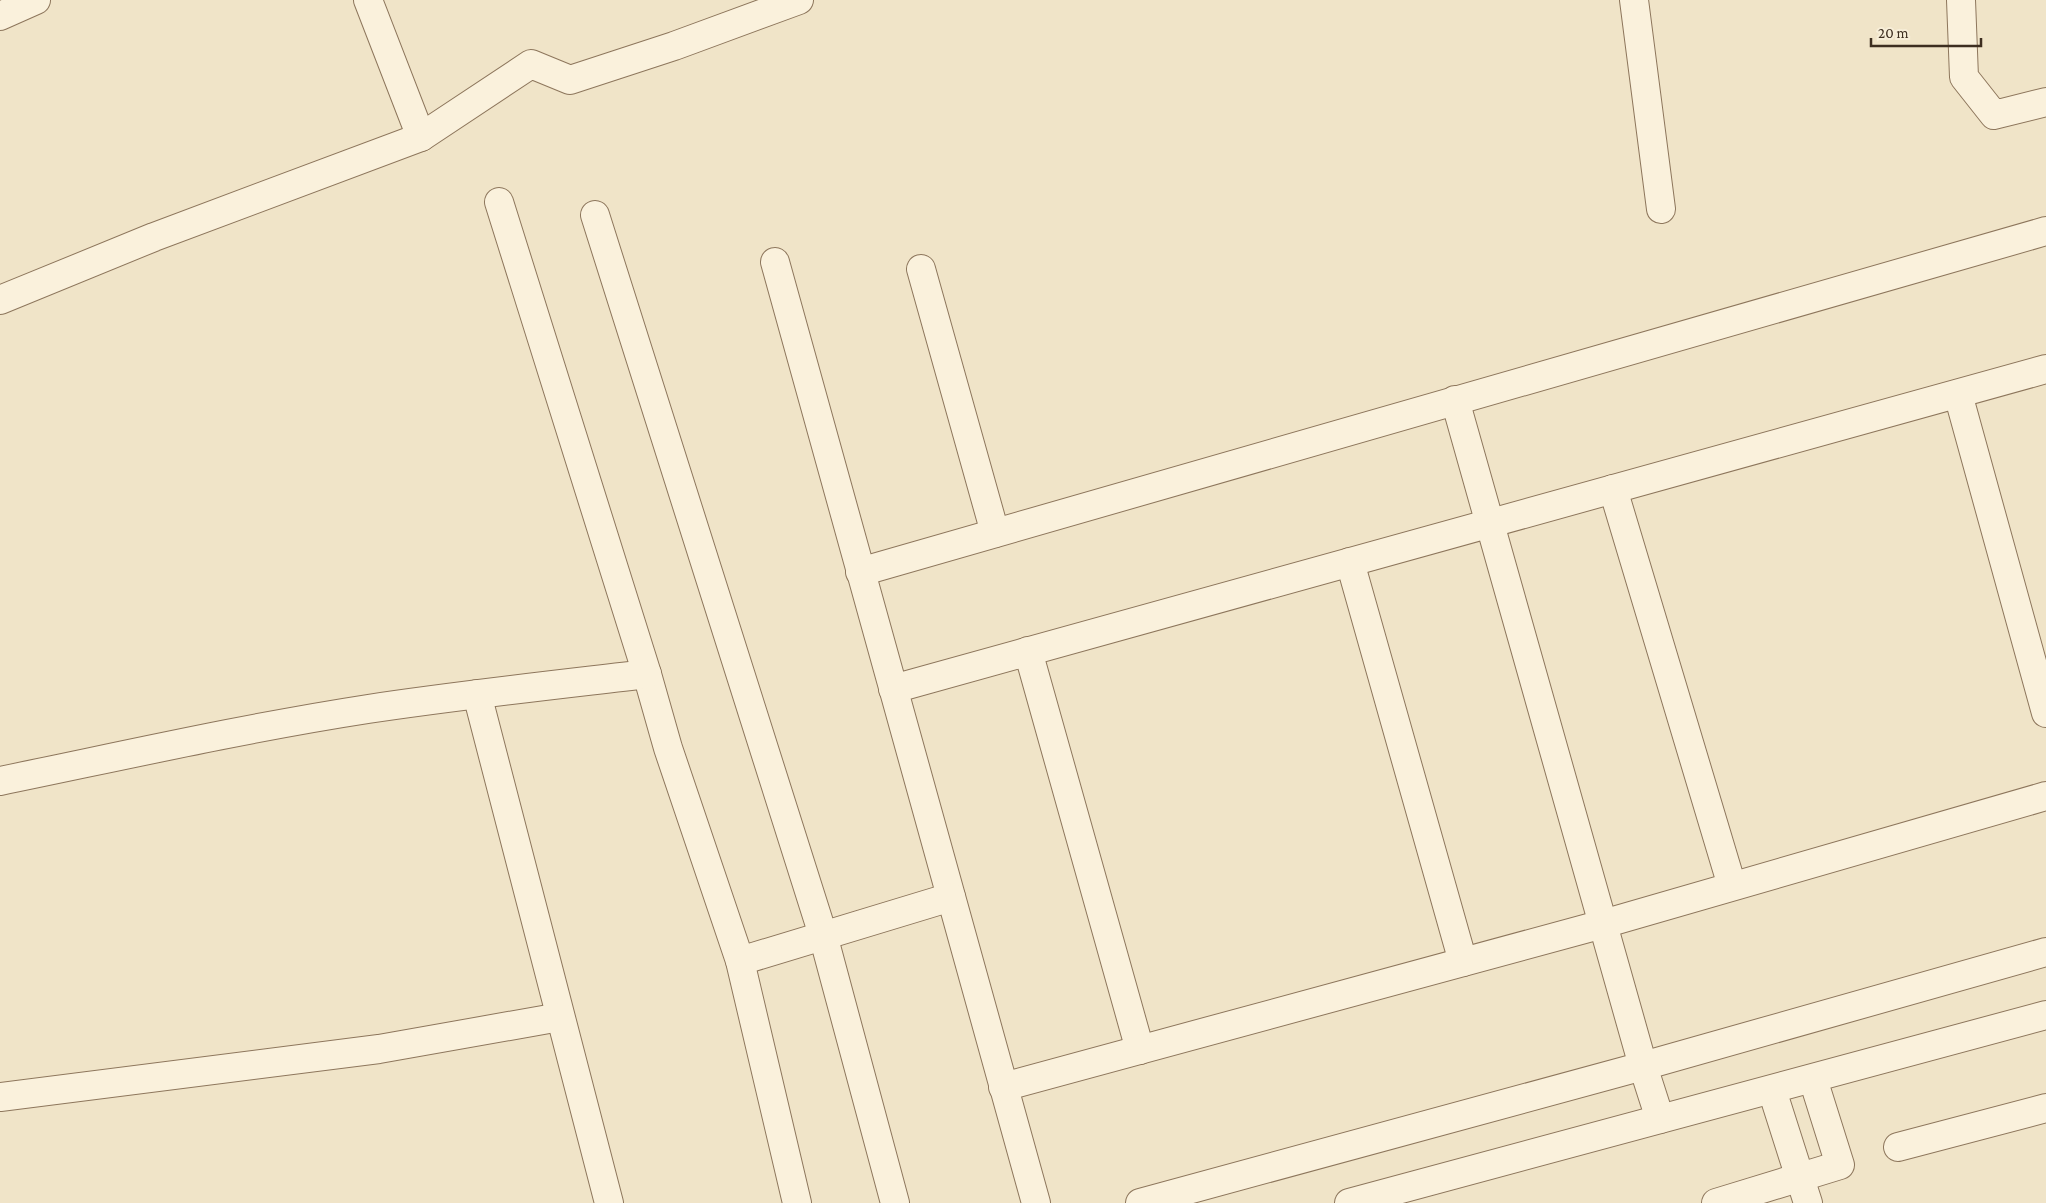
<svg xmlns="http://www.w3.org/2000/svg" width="2046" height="1203" viewBox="0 0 2046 1203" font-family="'Crimson Pro',serif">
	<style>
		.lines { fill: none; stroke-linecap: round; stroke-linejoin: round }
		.minor-casing { stroke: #8d765c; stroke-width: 30 }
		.minor { stroke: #faf1dc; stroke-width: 28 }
	</style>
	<rect width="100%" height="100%" fill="#f0e4c8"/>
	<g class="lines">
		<g class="minor-casing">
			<g id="minor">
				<path d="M 368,0 L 421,137"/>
				<path d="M 1634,0 L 1661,209"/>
				<path d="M 1961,0 L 1964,77 L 1994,115 L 2046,102"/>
				<path d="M 0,16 L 36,0"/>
				<path d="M 499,202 L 647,674 L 668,748 L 740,961 L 797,1203"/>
				<path d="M 595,215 L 823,935 L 895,1203"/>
				<path d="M 775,262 L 1036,1203"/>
				<path d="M 921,269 L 995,533"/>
				<path d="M 0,300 L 154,237 L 421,137 L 531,64 L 570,80 L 674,46 L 799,0"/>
				<path d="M 1958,394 L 2046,713"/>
				<path d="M 1455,400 L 1643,1066 L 1660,1119"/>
				<path d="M 1613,489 L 1732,886"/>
				<path d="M 1350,562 L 1463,962"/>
				<path d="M 860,572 L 2046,231"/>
				<path d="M 1028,651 L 1140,1050"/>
				<path d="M 893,689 L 2046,369"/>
				<path d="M 477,694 L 609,1203"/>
				<path d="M 0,781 C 122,756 245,728 368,709 C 461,695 554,685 647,674"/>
				<path d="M 740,961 L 951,897"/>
				<path d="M 1003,1087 L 1603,924 L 2046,796"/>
				<path d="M 1772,1090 L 1808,1203"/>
				<path d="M 0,1097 L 379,1049 L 560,1017"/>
				<path d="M 1898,1147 L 2046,1108"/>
				<path d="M 1140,1203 L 1643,1066 L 2046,952"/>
				<path d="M 1349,1203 L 2046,1015"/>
				<path d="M 1716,1203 L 1840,1165 L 1813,1079"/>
			</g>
		</g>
		<use href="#minor" class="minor"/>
	</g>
	<path d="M1871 38v8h110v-8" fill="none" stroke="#3d2e20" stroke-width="2.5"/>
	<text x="1878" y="38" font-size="15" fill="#3d2e20" stroke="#f7eed8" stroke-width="4" paint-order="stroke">20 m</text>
</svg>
